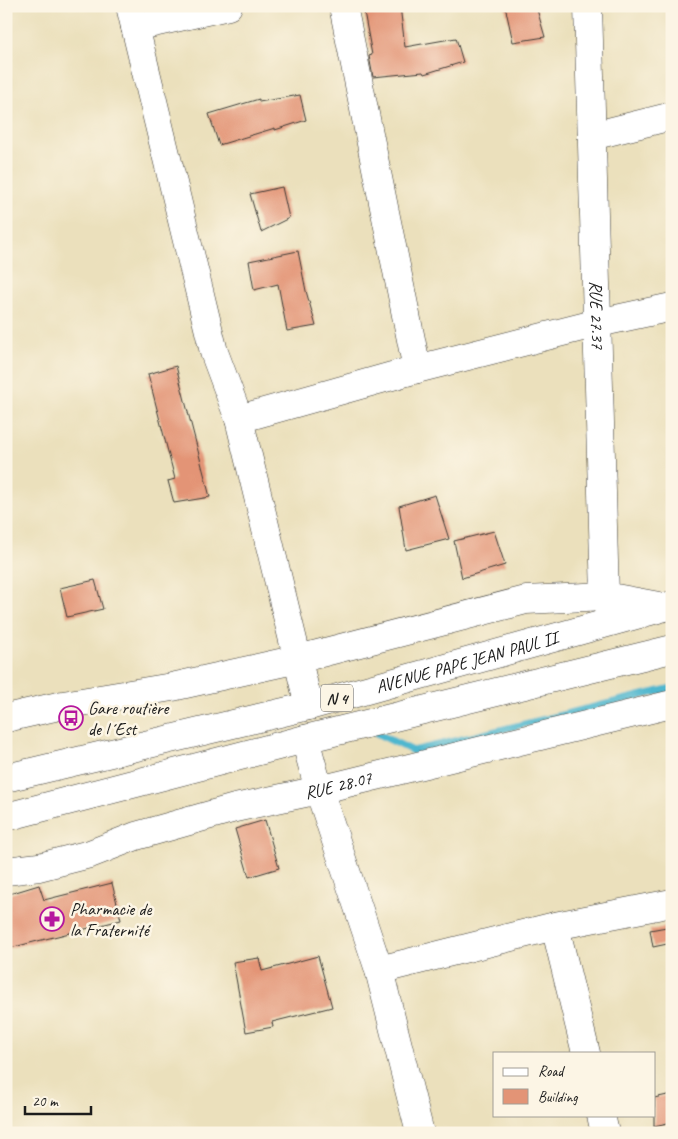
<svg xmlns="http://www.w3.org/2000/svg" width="678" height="1139" viewBox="0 0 678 1139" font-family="Caveat,sans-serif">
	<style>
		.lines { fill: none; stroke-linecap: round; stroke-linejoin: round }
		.stream { stroke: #50b7cf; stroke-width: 7 }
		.building { fill: #e39476 }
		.minor-casing { stroke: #3b3934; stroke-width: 29 }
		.highway-casing { stroke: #3b3934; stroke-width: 29 }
		.minor { stroke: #fff; stroke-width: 28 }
		.highway { stroke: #fff; stroke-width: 28 }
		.labels { text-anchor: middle; stroke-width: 5; stroke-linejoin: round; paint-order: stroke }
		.shield { fill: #fcf5e5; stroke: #5f5d58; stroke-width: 1 }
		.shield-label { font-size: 16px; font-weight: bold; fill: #1c1c1c }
		.street-label { font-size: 18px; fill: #1c1c1c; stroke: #fcf5e5 }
		.poi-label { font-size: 18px; fill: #1c1c1c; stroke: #fcf5e5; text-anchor: start }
	</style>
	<rect width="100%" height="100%" fill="#fcf5e5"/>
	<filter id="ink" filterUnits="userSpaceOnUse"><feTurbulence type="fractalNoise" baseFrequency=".02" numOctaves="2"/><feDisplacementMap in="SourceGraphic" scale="10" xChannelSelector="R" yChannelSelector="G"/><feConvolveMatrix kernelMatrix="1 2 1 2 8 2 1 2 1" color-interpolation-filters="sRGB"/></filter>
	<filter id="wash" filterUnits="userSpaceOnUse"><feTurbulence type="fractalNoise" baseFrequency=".0096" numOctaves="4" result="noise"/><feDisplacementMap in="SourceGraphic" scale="20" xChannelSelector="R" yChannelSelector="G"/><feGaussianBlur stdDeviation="1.12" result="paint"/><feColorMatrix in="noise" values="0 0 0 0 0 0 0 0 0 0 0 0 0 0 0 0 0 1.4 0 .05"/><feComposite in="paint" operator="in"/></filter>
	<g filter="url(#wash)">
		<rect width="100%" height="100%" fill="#ebe0bc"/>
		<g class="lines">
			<path class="stream" d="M 372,731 L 413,751 L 672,688"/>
		</g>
		<g id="blocks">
			<g class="building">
				<path d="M 363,6 L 400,6 L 405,47 L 456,38 L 463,62 L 424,74 L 423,72 L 373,77 L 369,56 L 372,55 Z"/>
				<path d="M 505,6 L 536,6 L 545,37 L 513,42 Z"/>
				<path d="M 300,95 L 306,120 L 275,130 L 275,128 L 219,145 L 209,114 L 259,99 L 259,102 Z"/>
				<path d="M 282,187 L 289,218 L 261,232 L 250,194 Z"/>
				<path d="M 298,251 L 306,291 L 316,326 L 287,331 L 278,284 L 254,290 L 249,261 Z"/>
				<path d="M 176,366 L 210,497 L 174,503 L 168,481 L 175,479 L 148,374 Z"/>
				<path d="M 435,495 L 449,539 L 406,550 L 399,506 Z"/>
				<path d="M 494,531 L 505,565 L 462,578 L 454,541 Z"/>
				<path d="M 95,580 L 103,609 L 67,617 L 60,588 Z"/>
				<path d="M 265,820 L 279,868 L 249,877 L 235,829 Z"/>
				<path d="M 112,883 L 121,920 L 6,949 L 6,895 L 39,885 L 44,900 Z"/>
				<path d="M 672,926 L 672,943 L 653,947 L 650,930 Z"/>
				<path d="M 318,956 L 332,1007 L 272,1022 L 273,1027 L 246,1032 L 233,962 L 259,958 L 262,971 Z"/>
				<path d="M 672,1094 L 672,1122 L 654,1126 L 654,1098 Z"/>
			</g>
		</g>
	</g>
	<g filter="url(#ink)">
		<use href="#blocks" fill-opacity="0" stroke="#3b3934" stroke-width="1"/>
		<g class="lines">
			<g class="minor-casing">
				<g id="minor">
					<path d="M 130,6 L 214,352 L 239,419 L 309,706"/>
					<path d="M 343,6 L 417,369"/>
					<path id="s1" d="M 588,6 L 605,596 L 609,613"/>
					<path d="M 135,27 L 228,6"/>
					<path d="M 592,136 L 672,116"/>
					<path d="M 239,419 L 417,369 L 598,323 L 672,307"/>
					<path d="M 6,718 L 63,705 L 172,687 L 298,659 L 526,600 L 605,596 L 664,607"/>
					<path d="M 305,739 L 319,790 L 379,970 L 420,1133"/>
					<path id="s2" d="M 6,871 L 39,867 L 90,854 L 136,836 L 235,808 L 319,790 L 672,704"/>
					<path d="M 555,926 L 586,1053"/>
					<path d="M 379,970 L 555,926 L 672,903"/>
					<path d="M 601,1115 L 605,1133"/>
				</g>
			</g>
			<g class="highway-casing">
				<g id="highway">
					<path id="s3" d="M 6,778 L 309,706 L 672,605"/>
					<path d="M 6,817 L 305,739 L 672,649"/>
				</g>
			</g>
			<use href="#minor" class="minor"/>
			<use href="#highway" class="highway"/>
		</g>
	</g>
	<defs>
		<g id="bus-ring" transform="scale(1.25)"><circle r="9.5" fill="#fcf5e5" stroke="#b5179e" stroke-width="1.5"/><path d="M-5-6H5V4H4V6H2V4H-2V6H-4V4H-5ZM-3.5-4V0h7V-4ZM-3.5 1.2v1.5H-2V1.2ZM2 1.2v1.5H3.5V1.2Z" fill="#b5179e"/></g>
		<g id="pharmacy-ring" transform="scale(1.25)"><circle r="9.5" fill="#fcf5e5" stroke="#b5179e" stroke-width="1.5"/><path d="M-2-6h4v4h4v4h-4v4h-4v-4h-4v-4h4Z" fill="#b5179e"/></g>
	</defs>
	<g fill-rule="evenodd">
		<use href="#bus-ring" x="71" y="718"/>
		<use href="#pharmacy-ring" x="52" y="919"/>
	</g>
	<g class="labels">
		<rect class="shield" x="321" y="684.5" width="32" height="27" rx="4"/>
		<g class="shield-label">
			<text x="337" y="704">N 4</text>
		</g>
		<g class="street-label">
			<text dy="6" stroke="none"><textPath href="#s1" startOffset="309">RUE 27.37</textPath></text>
			<text dy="6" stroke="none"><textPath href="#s3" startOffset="475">AVENUE PAPE JEAN PAUL II</textPath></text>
			<text dy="6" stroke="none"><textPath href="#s2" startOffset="344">RUE 28.07</textPath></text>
		</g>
		<g class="poi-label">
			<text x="88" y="714">Gare routière<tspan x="88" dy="21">de l´Est</tspan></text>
			<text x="70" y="915">Pharmacie de<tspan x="70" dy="21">la Fraternité</tspan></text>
		</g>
	</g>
	<rect width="678" height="1139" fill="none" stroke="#fcf5e5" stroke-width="25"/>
	<rect x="493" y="1052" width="162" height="65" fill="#fcf5e5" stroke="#a29e95"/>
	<rect x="503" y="1068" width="25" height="8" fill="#ffffff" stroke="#a29e95"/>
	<text x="538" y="1076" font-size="15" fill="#1c1c1c">Road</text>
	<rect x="503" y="1089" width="25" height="15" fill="#e39476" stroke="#a29e95"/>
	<text x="538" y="1102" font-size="15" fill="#1c1c1c">Building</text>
	<path d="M25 1106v8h66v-8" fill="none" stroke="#1c1c1c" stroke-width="2.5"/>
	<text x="32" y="1106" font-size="15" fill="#1c1c1c" stroke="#fcf5e5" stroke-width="4" paint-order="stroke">20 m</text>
</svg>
